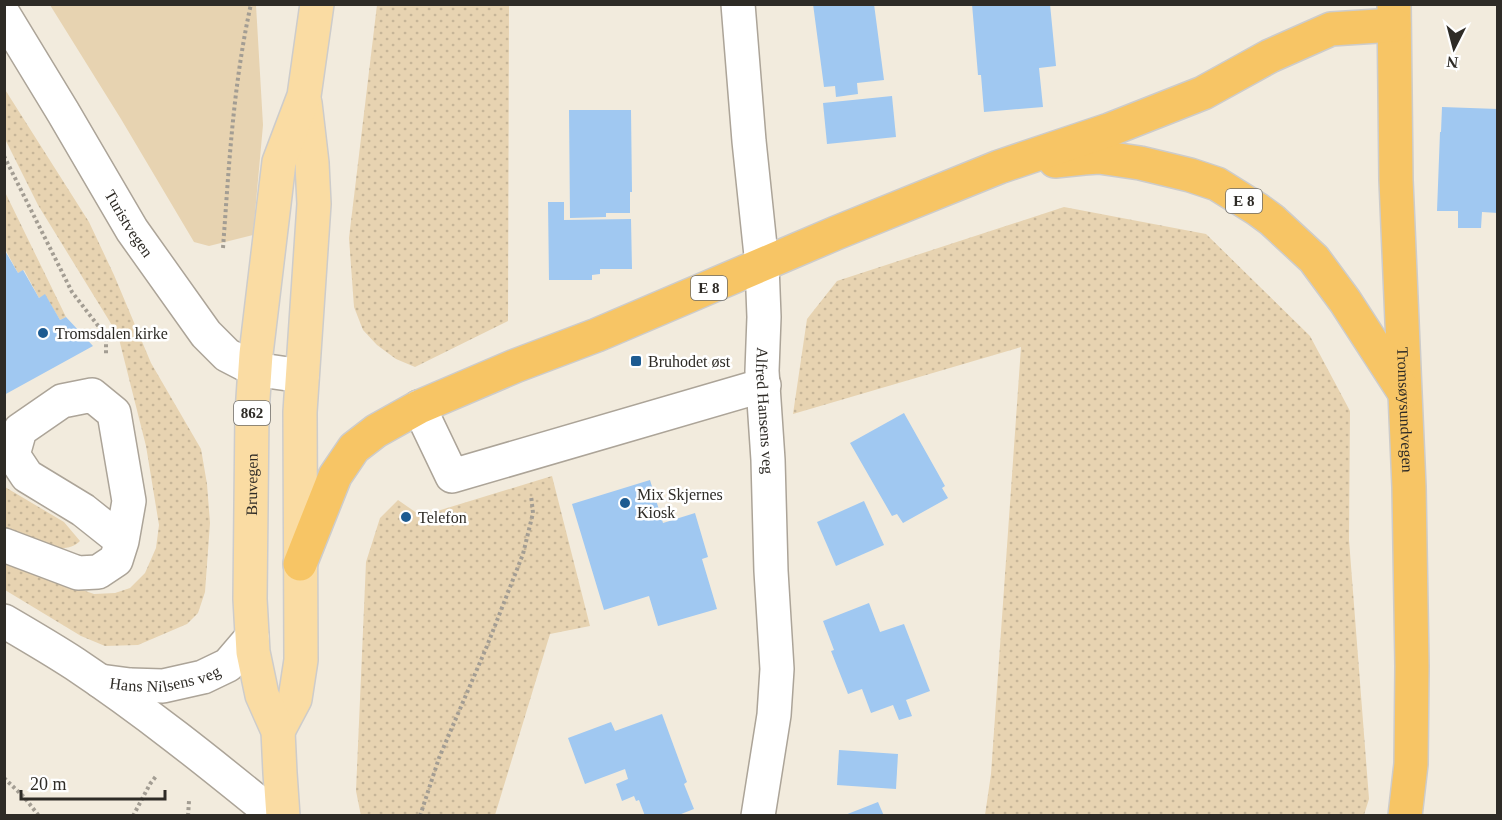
<svg xmlns="http://www.w3.org/2000/svg" width="1502" height="820" viewBox="0 0 1502 820" font-family="'Times New Roman',serif">
	<style>
		.grass { fill: url(#grass-dots) }
		.park { fill: #e7d3b1 }
		.building { fill: #a0c8f1 }
		.lines { fill: none; stroke-linecap: round; stroke-linejoin: round }
		.minor-casing { stroke: #aca498; stroke-width: 36 }
		.major-casing { stroke: #cdcccb; stroke-width: 36 }
		.highway-casing { stroke: #cdcccb; stroke-width: 36 }
		.path { stroke: #a39d93; stroke-width: 4; stroke-dasharray: 3 3; stroke-linecap: butt }
		.minor { stroke: #fff; stroke-width: 33 }
		.major { stroke: #fadca3; stroke-width: 33 }
		.highway { stroke: #f7c565; stroke-width: 33 }
		.poi-dot { fill: #1d5b91; stroke: #fff; stroke-width: 2 }
		.labels { text-anchor: middle; stroke-width: 5; stroke-linejoin: round; paint-order: stroke }
		.shield { fill: #fff; stroke: #6d6b67; stroke-width: 1.5 }
		.shield-label { font-size: 15px; font-weight: bold; fill: #2e2b26 }
		.street-label { font-size: 16px; fill: #2e2b26; stroke: #fff }
		.poi-label { font-size: 16px; fill: #2e2b26; stroke: #fff; text-anchor: start }
	</style>
	<defs>
		<pattern id="grass-dots" width="8" height="8" patternUnits="userSpaceOnUse" patternTransform="scale(1.5)"><rect width="8" height="8" fill="#e7d3b1"/><path d="M2 2h.1M6 6h.1" fill="none" stroke="#c6b598" stroke-width="1.8" stroke-linecap="round"/></pattern>
	</defs>
	<rect width="100%" height="100%" fill="#f2ebdd"/>
	<g class="grass">
		<path d="M 377,5 L 509,5 L 508,321 L 415,367 L 396,359 L 377,345 L 363,330 L 354,307 L 349,238 Z"/>
		<path d="M 4,88 L 89,222 L 114,275 L 151,363 L 201,449 L 207,484 L 210,523 L 205,592 L 198,613 L 187,624 L 138,645 L 105,646 L 81,636 L 5,590 L 5,560 L 68,585 L 94,594 L 115,593 L 130,588 L 145,573 L 156,548 L 159,525 L 146,446 L 118,335 L 38,205 L 5,139 Z"/>
		<path d="M 4,190 L 66,317 L 60,320 L 45,295 L 39,298 L 24,270 L 18,273 L 5,249 Z"/>
		<path d="M 1064,207 L 1206,234 L 1310,336 L 1350,411 L 1349,540 L 1369,799 L 1364,815 L 985,815 L 991,774 L 1021,347 L 793,414 L 807,319 L 837,281 Z"/>
		<path d="M 552,476 L 590,626 L 550,634 L 495,815 L 361,816 L 356,791 L 366,562 L 380,518 L 398,500 L 421,516 Z"/>
		<path d="M 5,487 L 64,522 L 80,541 C 63,559 25,538 5,531 Z"/>
	</g>
	<path class="park" d="M 50,5 L 256,5 L 263,125 L 253,235 L 209,246 L 194,242 L 121,119 Z"/>
	<g class="building">
		<path d="M 813,4 L 874,4 L 884,80 L 857,83 L 858,94 L 836,97 L 835,86 L 824,87 Z"/>
		<path d="M 972,4 L 1050,4 L 1056,66 L 1039,68 L 1043,107 L 984,112 L 981,75 L 978,75 Z"/>
		<path d="M 892,96 L 896,137 L 827,144 L 823,103 Z"/>
		<path d="M 1442,107 L 1498,109 L 1498,213 L 1482,212 L 1481,228 L 1458,228 L 1458,211 L 1437,211 L 1440,132 L 1441,132 Z"/>
		<path d="M 569,110 L 631,110 L 632,192 L 630,192 L 630,213 L 606,213 L 606,217 L 570,218 Z"/>
		<path d="M 548,202 L 564,202 L 564,220 L 631,219 L 632,269 L 600,269 L 600,274 L 592,275 L 592,280 L 549,280 Z"/>
		<path d="M 4,249 L 18,273 L 23,270 L 39,298 L 45,294 L 60,320 L 66,317 L 93,346 L 4,395 Z"/>
		<path d="M 904,413 L 945,486 L 942,488 L 948,498 L 903,523 L 897,514 L 892,516 L 850,443 Z"/>
		<path d="M 650,480 L 663,523 L 695,513 L 708,557 L 702,559 L 717,609 L 658,626 L 649,596 L 604,610 L 572,504 Z"/>
		<path d="M 864,501 L 884,545 L 836,566 L 817,522 Z"/>
		<path d="M 402,513 L 410,513 L 410,522 L 402,521 Z"/>
		<path d="M 869,603 L 880,632 L 904,624 L 930,691 L 906,700 L 912,716 L 899,720 L 893,705 L 871,713 L 862,689 L 848,694 L 831,651 L 834,650 L 823,621 Z"/>
		<path d="M 662,714 L 687,782 L 684,784 L 694,809 L 676,816 L 645,816 L 639,800 L 636,801 L 634,796 L 622,801 L 616,784 L 628,779 L 625,769 L 585,784 L 568,738 L 611,722 L 615,731 Z"/>
		<path d="M 839,750 L 898,754 L 896,789 L 837,785 Z"/>
		<path d="M 878,802 L 884,816 L 845,816 L 845,815 Z"/>
	</g>
	<g class="lines">
		<g class="minor-casing">
			<g id="minor">
				<path id="s1" d="M 738,4 L 749,141 L 762,265 L 764,317 L 762,371 L 768,460 L 771,571 L 777,669 L 774,715 L 758,816"/>
				<path id="s2" d="M 4,15 L 63,112 L 132,230 L 206,334 L 227,355 L 254,369 L 302,376"/>
				<path d="M 419,407 L 452,476 L 764,385"/>
				<path d="M 4,545 L 78,573 L 98,572 L 116,560 L 122,541 L 129,501 L 114,413 L 92,395 L 62,401 L 20,430 L 13,455 L 27,476 L 83,510 L 122,541"/>
				<path d="M 4,621 C 28,635 52,649 75,664 C 144,710 210,763 275,816"/>
				<path id="s3" d="M 100,681 L 130,685 L 163,686 L 203,677 L 228,665 L 252,637"/>
			</g>
		</g>
		<g class="major-casing">
			<g id="major">
				<path d="M 278,731 L 295,699 L 301,660 L 300,412 L 314,204 L 312,163 L 305,103"/>
				<path id="s4" d="M 283,816 L 280,773 L 278,731 L 262,695 L 253,652 L 250,599 L 252,413 L 256,354 L 279,162 L 304,96 L 317,4"/>
			</g>
		</g>
		<g class="highway-casing">
			<g id="highway">
				<path id="s5" d="M 1394,4 L 1396,180 L 1409,487 L 1412,666 L 1411,764 L 1405,816"/>
				<path d="M 1055,161 L 1084,158 L 1099,157 L 1140,163 L 1190,175 L 1217,184 L 1257,209 L 1272,220 L 1314,259 L 1345,301 L 1404,392"/>
				<path d="M 300,564 L 335,476 L 354,448 L 376,431 L 419,407 L 515,366 L 597,335 L 836,233 L 999,167 L 1109,130 L 1203,93 L 1270,56 L 1331,29 L 1394,25"/>
			</g>
		</g>
		<g class="path">
			<path d="M 4,156 L 72,292 L 106,336 L 106,355"/>
			<path d="M 223,248 C 229,166 233,85 251,4"/>
			<path d="M 4,778 L 24,797 L 39,816"/>
			<path d="M 133,816 L 150,784 L 157,775"/>
			<path d="M 188,816 L 189,801"/>
			<path d="M 420,816 L 439,758 L 487,646 L 523,554 L 533,513 L 531,495"/>
		</g>
		<use href="#minor" class="minor"/>
		<use href="#major" class="major"/>
		<use href="#highway" class="highway"/>
	</g>
	<g class="poi-dot">
		<circle cx="43" cy="333" r="6"/>
		<rect x="630" y="355" width="12" height="12" rx="3"/>
		<circle cx="625" cy="503" r="6"/>
		<circle cx="406" cy="517" r="6"/>
	</g>
	<g class="labels">
		<g class="shield">
			<rect x="1226" y="189" width="36" height="24" rx="4.5"/>
			<rect x="691" y="276" width="36" height="24" rx="4.5"/>
			<rect x="234" y="401" width="36" height="24" rx="4.5"/>
		</g>
		<g class="shield-label">
			<text x="1244" y="206">E 8</text>
			<text x="709" y="293">E 8</text>
			<text x="252" y="418">862</text>
		</g>
		<g class="street-label">
			<text dy="6" stroke="none"><textPath href="#s2" startOffset="243">Turistvegen</textPath></text>
			<text dy="6" stroke="none"><textPath href="#s1" startOffset="408">Alfred Hansens veg</textPath></text>
			<text dy="6" stroke="none"><textPath href="#s5" startOffset="406">Tromsøysundvegen</textPath></text>
			<text dy="6" stroke="none"><textPath href="#s4" startOffset="336">Bruvegen</textPath></text>
			<text dy="6" stroke="none"><textPath href="#s3" startOffset="66">Hans Nilsens veg</textPath></text>
		</g>
		<g class="poi-label">
			<text x="55" y="339">Tromsdalen kirke</text>
			<text x="648" y="367">Bruhodet øst</text>
			<text x="637" y="500">Mix Skjernes<tspan x="637" dy="18">Kiosk</tspan></text>
			<text x="418" y="523">Telefon</text>
		</g>
	</g>
	<rect width="1502" height="820" fill="none" stroke="#2e2b26" stroke-width="12"/>
	<g transform="translate(1454 48) rotate(186)" stroke="#ffffff" stroke-width="4.5" paint-order="stroke">
	<path d="M0-4.5L10 22L0 15L-10 22Z" fill="#2e2b26"/>
	<text y="-9" font-size="16" font-weight="bold" text-anchor="middle" fill="#2e2b26">N</text>
	</g>
	<path d="M21 790v9h144v-9" fill="none" stroke="#2e2b26" stroke-width="3"/>
	<text x="30" y="790" font-size="18" fill="#2e2b26" stroke="#ffffff" stroke-width="4.5" paint-order="stroke">20 m</text>
</svg>
